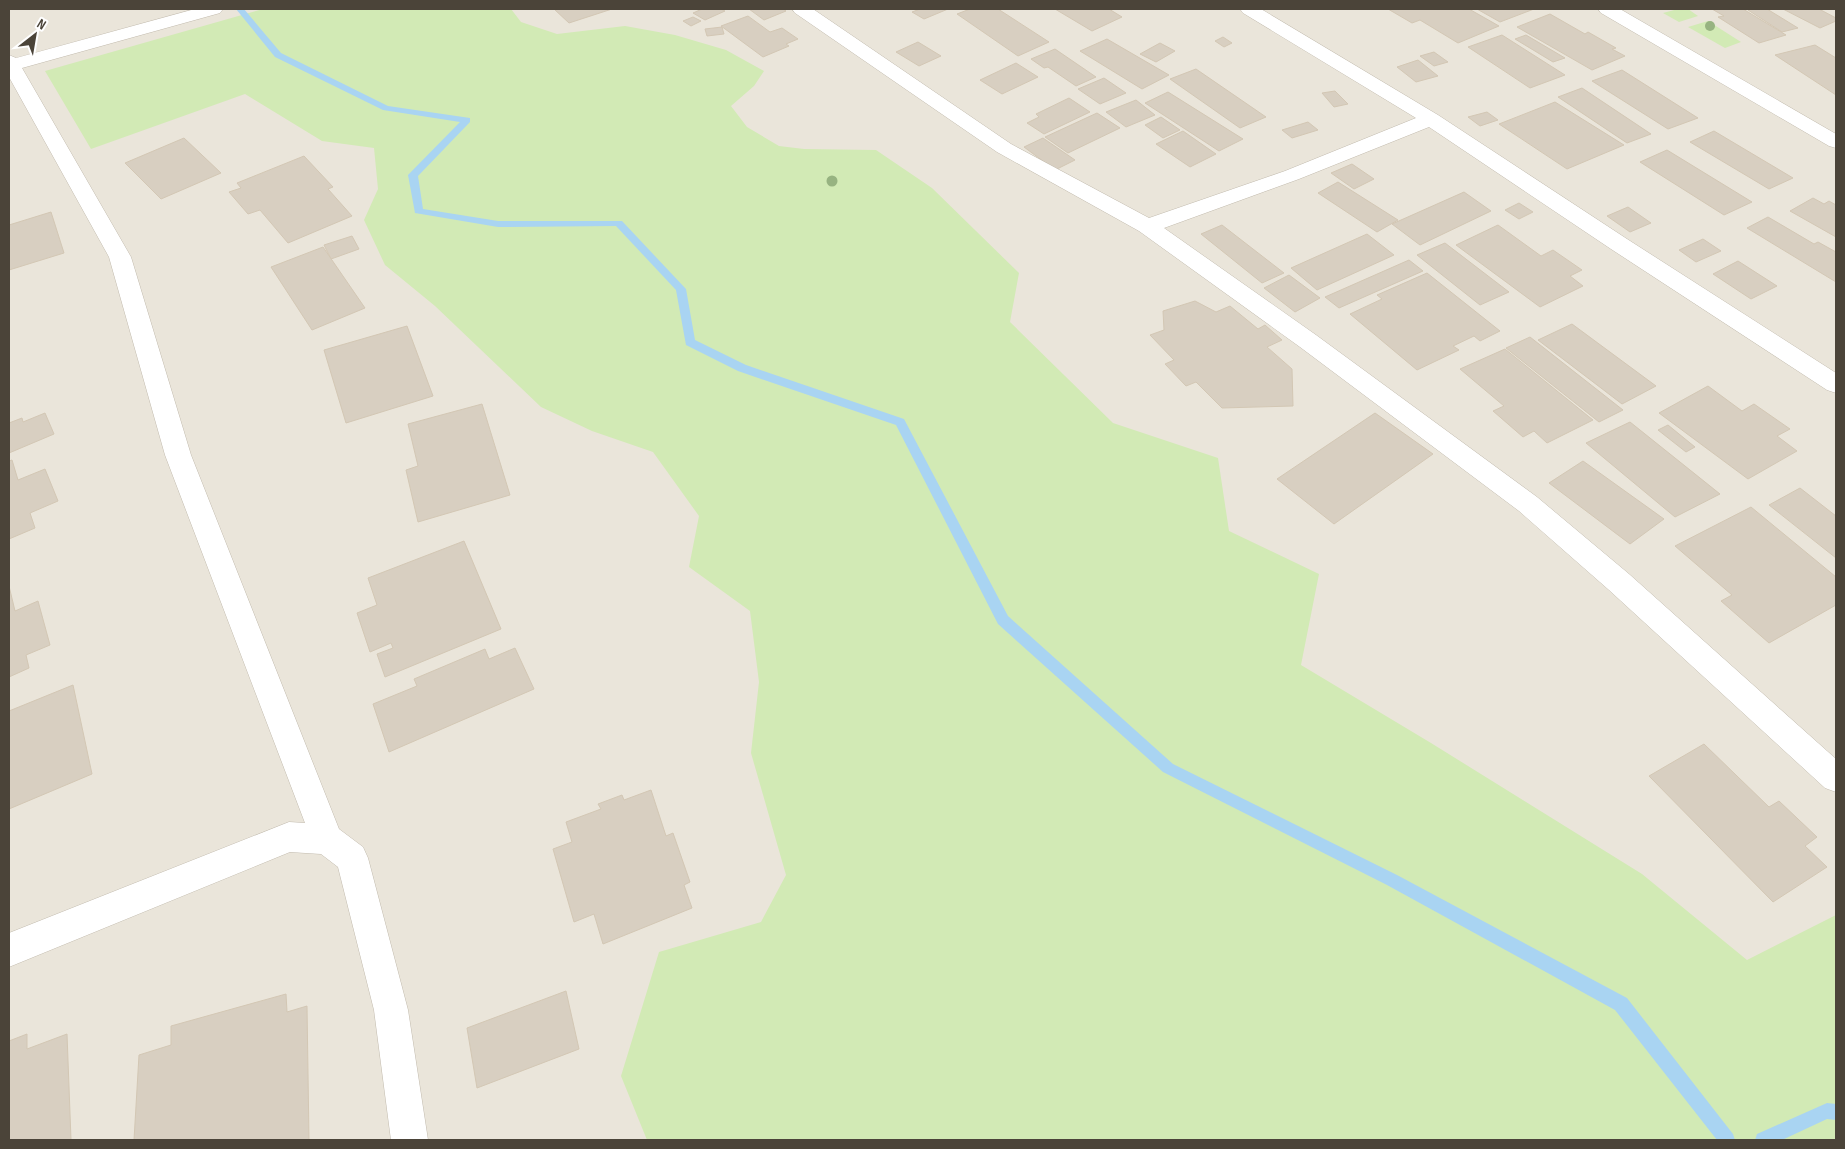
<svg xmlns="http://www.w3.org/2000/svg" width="1845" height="1149" viewBox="0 0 1845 1149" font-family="'Sofia Sans Condensed',sans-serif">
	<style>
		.residential { fill: #eae5da }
		.green { fill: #d2eab5 }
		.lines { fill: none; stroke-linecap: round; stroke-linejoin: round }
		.stream { fill: #a9d4f2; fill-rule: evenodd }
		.building { fill: #d8cfc1; stroke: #d3c7b4 }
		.minor-casing { stroke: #c2bbae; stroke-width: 1 }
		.minor { fill: #fff; fill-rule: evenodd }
		.tree { fill: #97b381 }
	</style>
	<rect width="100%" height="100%" fill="#f6f3ec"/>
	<rect class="residential" x="9" y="9" width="1827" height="1131"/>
	<g class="green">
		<path d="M 263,9 L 511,9 L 521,22 L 557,34 L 625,26 L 675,35 L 726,50 L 764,71 L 754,86 L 731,106 L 747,127 L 779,146 L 804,149 L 876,150 L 932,188 L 1019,273 L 1010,322 L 1113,423 L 1218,458 L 1229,531 L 1319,574 L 1301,665 L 1431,743 L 1642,874 L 1747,960 L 1836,915 L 1836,1140 L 647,1140 L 621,1076 L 659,952 L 761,922 L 786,875 L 751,753 L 759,682 L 750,611 L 689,567 L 699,516 L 653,452 L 592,431 L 541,407 L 435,306 L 385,265 L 364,220 L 378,189 L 374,148 L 322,141 L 245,94 L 91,149 L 45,71 Z"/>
		<path d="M 1678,9 L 1688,9 L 1698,16 L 1679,22 L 1663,13 Z"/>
		<path d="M 1708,21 L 1741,42 L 1725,48 L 1688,27 Z"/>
	</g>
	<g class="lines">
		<g class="stream">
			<path d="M 236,9 L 244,9 L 281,53 L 388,106 L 470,118 L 470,122 L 418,176 L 423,209 L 498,221 L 622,221 L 686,289 L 695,340 L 746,365 L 904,419 L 1008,616 L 1173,764 L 1397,875 L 1627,998 L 1733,1134 L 1735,1140 L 1717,1140 L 1615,1010 L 1387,885 L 1163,772 L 998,624 L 896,425 L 738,371 L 686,345 L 676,290 L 616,226 L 498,227 L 415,213 L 408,175 L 460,122 L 383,110 L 275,57 Z"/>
			<path d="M 1827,1103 L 1836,1104 L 1836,1120 L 1827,1119 L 1782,1140 L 1755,1140 L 1757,1134 Z"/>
		</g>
	</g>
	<g class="building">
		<path d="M 554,9 L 612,9 L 569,23 Z"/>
		<path d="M 702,9 L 721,9 L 725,11 L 705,20 L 693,13 Z"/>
		<path d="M 749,9 L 783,9 L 786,11 L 764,20 Z"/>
		<path d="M 920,9 L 948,9 L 924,19 L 912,12 Z"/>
		<path d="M 970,9 L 998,9 L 1049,42 L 1018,56 L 957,14 Z"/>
		<path d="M 1055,9 L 1109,9 L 1122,17 L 1092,31 Z"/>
		<path d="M 1388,9 L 1469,9 L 1499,26 L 1458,43 L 1420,20 L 1412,23 Z"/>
		<path d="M 1477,9 L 1534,9 L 1500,22 Z"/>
		<path d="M 1712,9 L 1743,9 L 1786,35 L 1759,43 L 1718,17 L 1724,16 Z"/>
		<path d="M 1753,9 L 1767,9 L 1798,28 L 1782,32 L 1748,10 Z"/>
		<path d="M 1783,9 L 1819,9 L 1836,18 L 1836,21 L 1820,28 Z"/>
		<path d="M 1550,14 L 1585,34 L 1588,32 L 1616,48 L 1612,49 L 1625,56 L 1592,70 L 1517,27 Z"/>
		<path d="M 748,16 L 770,32 L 782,28 L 798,39 L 786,44 L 789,46 L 763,57 L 721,26 Z"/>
		<path d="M 693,17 L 701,21 L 691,26 L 683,21 Z"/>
		<path d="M 722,27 L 724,34 L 707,36 L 705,29 Z"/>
		<path d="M 1502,35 L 1565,75 L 1530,88 L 1468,47 Z"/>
		<path d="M 1526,35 L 1565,58 L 1553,62 L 1515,39 Z"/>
		<path d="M 1223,37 L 1232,43 L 1224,47 L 1215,41 Z"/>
		<path d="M 1107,39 L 1169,75 L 1142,89 L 1080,51 Z"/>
		<path d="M 918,42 L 941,56 L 919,66 L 896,52 Z"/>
		<path d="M 1160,43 L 1175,51 L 1156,62 L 1140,54 Z"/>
		<path d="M 1815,45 L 1836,58 L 1836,95 L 1775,55 Z"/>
		<path d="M 1055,49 L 1096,77 L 1076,86 L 1048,67 L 1044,68 L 1031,59 Z"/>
		<path d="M 1434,52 L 1448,62 L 1434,66 L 1420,56 Z"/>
		<path d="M 1418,60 L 1438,76 L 1416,82 L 1397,67 Z"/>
		<path d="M 1016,63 L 1038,77 L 1002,94 L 980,80 Z"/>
		<path d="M 1196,69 L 1266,117 L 1240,128 L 1170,79 Z"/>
		<path d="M 1622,70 L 1698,118 L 1668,129 L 1592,81 Z"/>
		<path d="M 1104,78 L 1126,93 L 1100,104 L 1078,89 Z"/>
		<path d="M 1582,88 L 1651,134 L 1627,143 L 1558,97 Z"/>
		<path d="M 1335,91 L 1348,104 L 1334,107 L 1322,93 Z"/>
		<path d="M 1168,92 L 1243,139 L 1219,151 L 1145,103 Z"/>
		<path d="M 1069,98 L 1090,112 L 1044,134 L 1027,123 L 1039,117 L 1036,114 Z"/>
		<path d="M 1136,100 L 1155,115 L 1126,127 L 1106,112 Z"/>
		<path d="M 1555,102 L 1624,145 L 1567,169 L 1499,124 Z"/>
		<path d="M 1487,112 L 1498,120 L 1480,126 L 1468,117 Z"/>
		<path d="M 1097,113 L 1120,128 L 1068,153 L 1045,137 Z"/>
		<path d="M 1161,117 L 1180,130 L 1163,138 L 1145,125 Z"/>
		<path d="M 1308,122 L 1318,130 L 1292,138 L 1282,130 Z"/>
		<path d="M 1183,131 L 1216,154 L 1190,167 L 1156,144 Z"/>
		<path d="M 1714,131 L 1793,178 L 1769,189 L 1690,142 Z"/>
		<path d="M 184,138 L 221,173 L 161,199 L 125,163 Z"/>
		<path d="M 1043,138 L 1075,160 L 1055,170 L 1024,147 Z"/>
		<path d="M 1667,150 L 1752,202 L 1724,215 L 1640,162 Z"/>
		<path d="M 304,156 L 333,187 L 328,189 L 352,216 L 288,243 L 260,210 L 248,214 L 229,192 L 241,188 L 237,183 Z"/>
		<path d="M 1352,164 L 1374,179 L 1354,189 L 1331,173 Z"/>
		<path d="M 1338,182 L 1398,220 L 1377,232 L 1318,193 Z"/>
		<path d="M 1464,192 L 1491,211 L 1420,245 L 1392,224 Z"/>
		<path d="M 1813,198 L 1824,204 L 1829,201 L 1836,205 L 1836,237 L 1790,211 Z"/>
		<path d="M 1519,203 L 1533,212 L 1519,219 L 1505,210 Z"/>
		<path d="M 1628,207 L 1651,223 L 1630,232 L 1607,216 Z"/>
		<path d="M 51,212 L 64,253 L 9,270 L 9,225 Z"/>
		<path d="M 1768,217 L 1814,244 L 1818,242 L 1836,252 L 1836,282 L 1747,228 Z"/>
		<path d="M 1222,225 L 1284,273 L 1262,283 L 1201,234 Z"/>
		<path d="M 1498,225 L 1541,256 L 1553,250 L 1582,270 L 1570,276 L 1583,286 L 1540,307 L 1456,245 Z"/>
		<path d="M 1367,234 L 1394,255 L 1317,290 L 1291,268 Z"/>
		<path d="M 352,236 L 359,249 L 331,259 L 324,245 Z"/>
		<path d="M 1703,239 L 1721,251 L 1696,262 L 1679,250 Z"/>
		<path d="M 1445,243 L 1509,292 L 1480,305 L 1417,255 Z"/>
		<path d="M 323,247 L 365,308 L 312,330 L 271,267 Z"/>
		<path d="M 1409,260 L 1423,271 L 1339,308 L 1325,297 Z"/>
		<path d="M 1738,261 L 1777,286 L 1751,299 L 1713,274 Z"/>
		<path d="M 1427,273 L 1500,331 L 1480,341 L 1474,336 L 1453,346 L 1459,350 L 1417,370 L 1350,314 L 1382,299 L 1377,295 Z"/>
		<path d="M 1289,275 L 1320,298 L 1295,312 L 1264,288 Z"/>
		<path d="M 1195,301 L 1216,312 L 1230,306 L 1258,329 L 1265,325 L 1282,340 L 1267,347 L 1292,369 L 1293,406 L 1222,408 L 1196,382 L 1186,386 L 1165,364 L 1174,360 L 1150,335 L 1164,330 L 1163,311 Z"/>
		<path d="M 1572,324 L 1656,386 L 1622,404 L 1538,340 Z"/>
		<path d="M 407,326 L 433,396 L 346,423 L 324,350 Z"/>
		<path d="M 1530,337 L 1623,410 L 1599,422 L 1506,348 Z"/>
		<path d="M 1505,349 L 1593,420 L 1547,443 L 1534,431 L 1523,437 L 1493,411 L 1504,406 L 1460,369 Z"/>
		<path d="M 1708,386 L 1742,411 L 1754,404 L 1790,429 L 1777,436 L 1797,451 L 1748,479 L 1659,413 Z"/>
		<path d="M 482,404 L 510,495 L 418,522 L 406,470 L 418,466 L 408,424 Z"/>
		<path d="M 45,413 L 54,434 L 9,453 L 9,423 L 22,418 L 23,422 Z"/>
		<path d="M 1375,413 L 1433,454 L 1334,524 L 1277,479 Z"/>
		<path d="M 1630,422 L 1720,494 L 1675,517 L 1586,443 Z"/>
		<path d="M 1668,425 L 1695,447 L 1686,452 L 1658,430 Z"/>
		<path d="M 12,460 L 18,480 L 45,469 L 58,501 L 30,513 L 35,528 L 9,539 L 9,461 Z"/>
		<path d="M 1583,461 L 1664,519 L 1630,544 L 1549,483 Z"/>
		<path d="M 1800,488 L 1836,516 L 1836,558 L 1769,505 Z"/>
		<path d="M 1751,507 L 1836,577 L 1836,605 L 1769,643 L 1721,601 L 1732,595 L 1675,546 Z"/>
		<path d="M 464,541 L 501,629 L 385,677 L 377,654 L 393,648 L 391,643 L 370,652 L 357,613 L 377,605 L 368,578 Z"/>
		<path d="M 9,586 L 15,611 L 38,601 L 50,645 L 26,655 L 29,668 L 9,677 Z"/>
		<path d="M 515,648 L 534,689 L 389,752 L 373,704 L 417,686 L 414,679 L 485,649 L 489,659 Z"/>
		<path d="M 73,685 L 92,774 L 9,809 L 9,711 Z"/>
		<path d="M 1704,744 L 1769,807 L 1779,801 L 1817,837 L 1805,846 L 1827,867 L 1773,902 L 1649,776 Z"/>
		<path d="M 651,790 L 666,836 L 673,833 L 690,882 L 684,885 L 692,908 L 603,944 L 594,914 L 574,922 L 553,849 L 572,842 L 566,822 L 601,809 L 598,804 L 622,795 L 624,800 Z"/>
		<path d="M 566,991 L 579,1049 L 477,1088 L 467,1028 Z"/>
		<path d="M 286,994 L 287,1012 L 307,1006 L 309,1140 L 134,1140 L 139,1055 L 171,1045 L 171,1026 Z"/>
		<path d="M 27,1034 L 27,1049 L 67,1034 L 71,1140 L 9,1140 L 9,1041 Z"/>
	</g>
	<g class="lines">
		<g class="minor-casing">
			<g id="minor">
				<path d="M 195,9 L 223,9 L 220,13 L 22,68 L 131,257 L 191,455 L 339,829 L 363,847 L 368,858 L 408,1010 L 428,1140 L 391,1140 L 374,1010 L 338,867 L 321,854 L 290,852 L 9,967 L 9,933 L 289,822 L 305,823 L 165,455 L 109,257 L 9,77 L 9,55 L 16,58 Z"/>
				<path d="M 792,9 L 813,9 L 1011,144 L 1149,218 L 1285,171 L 1416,118 L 1243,13 L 1240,9 L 1261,9 L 1438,115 L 1627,239 L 1836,373 L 1836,393 L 1827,390 L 1611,249 L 1429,127 L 1299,179 L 1164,228 L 1316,335 L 1537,497 L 1629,574 L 1836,759 L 1836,792 L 1825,788 L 1609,590 L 1519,511 L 1300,347 L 1139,231 L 997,152 L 795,13 Z"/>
				<path d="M 1598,9 L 1620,9 L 1836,134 L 1836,148 L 1829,146 L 1601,13 Z"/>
			</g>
		</g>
		<use href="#minor" class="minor"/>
	</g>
	<g class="tree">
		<circle cx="1710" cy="26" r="5"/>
		<circle cx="832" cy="181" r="5.5"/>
	</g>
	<rect width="1845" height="1149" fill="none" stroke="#4b4439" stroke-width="20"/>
	<g transform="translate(35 35) rotate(31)" stroke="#ffffff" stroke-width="4" paint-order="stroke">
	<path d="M0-4L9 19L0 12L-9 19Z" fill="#4b4439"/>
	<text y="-8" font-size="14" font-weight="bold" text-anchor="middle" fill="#4b4439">N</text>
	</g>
</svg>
